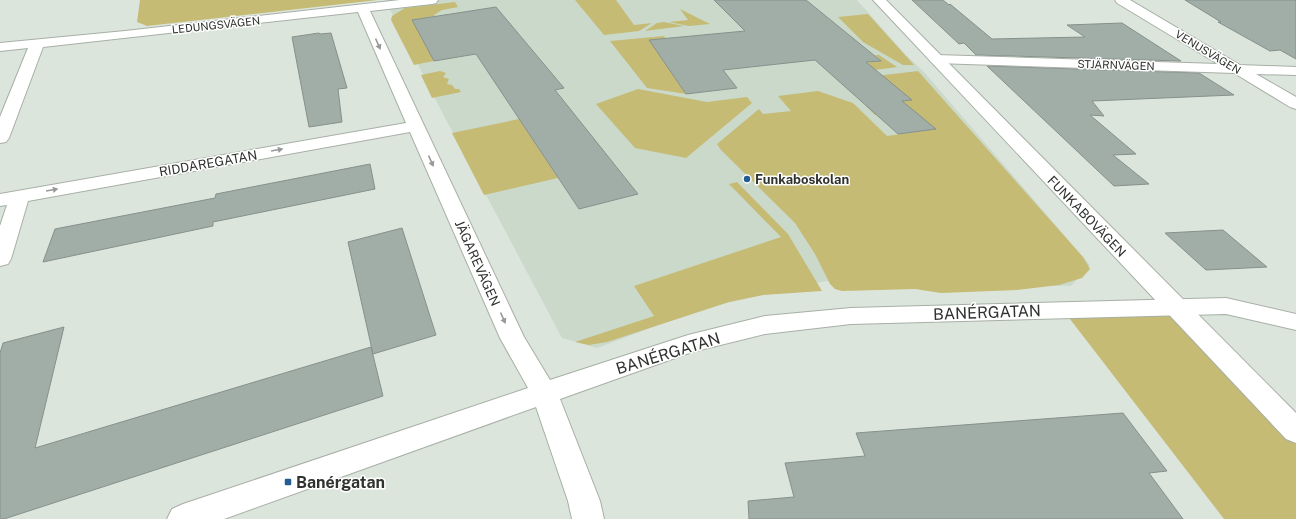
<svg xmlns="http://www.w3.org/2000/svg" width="1296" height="519" viewBox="0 0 1296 519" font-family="'Public Sans',sans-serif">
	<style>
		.built { fill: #cbd9cb }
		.green { fill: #c5bb74 }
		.building { fill: #a1ada7; stroke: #86918c }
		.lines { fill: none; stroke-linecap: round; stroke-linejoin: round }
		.minor-casing { stroke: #a7afa6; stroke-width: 2 }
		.tertiary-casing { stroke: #a7afa6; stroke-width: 2 }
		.minor { fill: #fff; fill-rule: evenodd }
		.tertiary { fill: #fff; fill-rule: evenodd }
		.oneway { fill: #979897 }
		.poi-dot { fill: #245c94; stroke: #fff; stroke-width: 1.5 }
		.labels { text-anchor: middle; stroke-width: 3; stroke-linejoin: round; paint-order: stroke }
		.far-street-label { font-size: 11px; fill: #2f322f; stroke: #fff }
		.street-label { font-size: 13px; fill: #2f322f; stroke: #fff }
		.poi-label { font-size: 13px; font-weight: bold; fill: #2f322f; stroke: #fff; text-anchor: start }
		.near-street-label { font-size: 16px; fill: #2f322f; stroke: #fff }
		.near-poi-label { font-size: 16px; font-weight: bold; fill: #2f322f; stroke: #fff; text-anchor: start }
	</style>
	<rect width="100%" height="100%" fill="#dce5dc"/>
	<path class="built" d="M 385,0 L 857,0 L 906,55 L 924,72 L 1090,265 L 1071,286 L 826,281 L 704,308 L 597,348 L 562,338 L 443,114 Z"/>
	<g class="green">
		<path d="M 140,0 L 378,0 L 147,26 L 137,22 Z"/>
		<path d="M 575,0 L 616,0 L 634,25 L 652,23 L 639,31 L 604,35 Z"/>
		<path d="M 455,2 L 458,7 L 442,10 L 434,15 L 435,16 L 412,20 L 434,61 L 414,65 L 391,20 L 392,16 L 405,8 Z"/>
		<path d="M 680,9 L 710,24 L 689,26 L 669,22 L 688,20 Z"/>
		<path d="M 868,14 L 914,65 L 903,65 L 863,42 L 838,17 Z"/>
		<path d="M 664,22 L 684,26 L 645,31 L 657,23 Z"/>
		<path d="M 664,36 L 666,39 L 650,41 L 686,94 L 647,88 L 610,41 Z"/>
		<path d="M 875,55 L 879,55 L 897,67 L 853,73 L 837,66 L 881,61 Z"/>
		<path d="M 440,71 L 446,73 L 443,77 L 449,79 L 447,84 L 452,85 L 455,89 L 459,89 L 461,92 L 432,98 L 421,75 Z"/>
		<path d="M 918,71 L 1083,257 L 1090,269 L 1082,278 L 1059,285 L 1017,290 L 941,293 L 915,289 L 842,291 L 835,289 L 830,284 L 815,254 L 795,223 L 721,150 L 717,144 L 759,109 L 763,114 L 791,111 L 778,96 L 818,91 L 853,103 L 887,136 L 935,129 L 885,114 L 875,115 L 866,106 L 911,100 L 851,79 Z"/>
		<path d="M 638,89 L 707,102 L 747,97 L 752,103 L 686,158 L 635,148 L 596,104 Z"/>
		<path d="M 519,119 L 558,178 L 484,195 L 452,133 Z"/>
		<path d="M 737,182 L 788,234 L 822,291 L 763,295 L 729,302 L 607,342 L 589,345 L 575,342 L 654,316 L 634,286 L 781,237 L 729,184 Z"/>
		<path d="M 1176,307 L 1296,431 L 1296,519 L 1224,519 L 1063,310 Z"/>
	</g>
	<g class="building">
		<path d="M 714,0 L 806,0 L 881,61 L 866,62 L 912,100 L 902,101 L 936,129 L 898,134 L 815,60 L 723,70 L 737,88 L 686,94 L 649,40 L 745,31 Z"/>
		<path d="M 912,0 L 943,0 L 949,5 L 950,4 L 992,39 L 1085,37 L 1067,25 L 1122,23 L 1181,61 L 976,55 L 964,43 L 959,44 Z"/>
		<path d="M 1185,0 L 1296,0 L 1296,59 L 1280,50 L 1270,51 L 1218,22 L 1221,22 Z"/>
		<path d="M 496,7 L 564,88 L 555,90 L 638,194 L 579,209 L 476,54 L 434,61 L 412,20 Z"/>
		<path d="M 319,33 L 320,34 L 331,33 L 347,88 L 338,89 L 342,122 L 309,127 L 292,37 Z"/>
		<path d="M 987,66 L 1199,73 L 1234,95 L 1092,101 L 1104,116 L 1090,115 L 1136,154 L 1113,155 L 1149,184 L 1114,186 Z"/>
		<path d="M 370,164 L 375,189 L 213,222 L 213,226 L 43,262 L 55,229 L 215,198 L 216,194 Z"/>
		<path d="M 402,228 L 436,335 L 373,354 L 348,242 Z"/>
		<path d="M 1223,230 L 1267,267 L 1206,270 L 1165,233 Z"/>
		<path d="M 64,327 L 35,448 L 371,347 L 383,396 L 4,519 L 0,519 L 0,353 L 3,343 Z"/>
		<path d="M 1123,413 L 1167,471 L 1149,473 L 1183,519 L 749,519 L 748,501 L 794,497 L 785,463 L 865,456 L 856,433 Z"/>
	</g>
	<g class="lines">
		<g class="minor-casing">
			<g id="minor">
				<path d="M 400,0 L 438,0 L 436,3 L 432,4 L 370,11 L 524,337 L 550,380 L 688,335 L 765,316 L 851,308 L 1226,298 L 1296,314 L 1296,330 L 1226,314 L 851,324 L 765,334 L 692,352 L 560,399 L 600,501 L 604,519 L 572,519 L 568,501 L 536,407 L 224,519 L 167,519 L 172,509 L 183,504 L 528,388 L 500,338 L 410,132 L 28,201 L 11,259 L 8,264 L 0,266 L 0,226 L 7,205 L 0,206 L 0,194 L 406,123 L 358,12 L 43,47 L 9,138 L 6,142 L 0,143 L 0,117 L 28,48 L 0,51 L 0,43 L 125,31 Z"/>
				<path d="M 1115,0 L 1130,0 L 1240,65 L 1296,67 L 1296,75 L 1256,74 L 1296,97 L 1296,109 L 1290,107 L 1234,73 L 936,63 L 931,62 L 929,59 L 931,56 L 936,55 L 1218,64 L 1117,3 Z"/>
			</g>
		</g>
		<g class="tertiary-casing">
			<path id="tertiary" d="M 873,0 L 886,0 L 1296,413 L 1296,443 L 1286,439 Z"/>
		</g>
		<use href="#minor" class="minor"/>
		<use href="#tertiary" class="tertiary"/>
	</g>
	<defs><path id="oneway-solid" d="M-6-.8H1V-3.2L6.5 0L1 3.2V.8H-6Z"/></defs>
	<g class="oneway">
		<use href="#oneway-solid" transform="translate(378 44) rotate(66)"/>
		<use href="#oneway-solid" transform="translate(277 150) rotate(-10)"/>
		<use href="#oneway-solid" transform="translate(431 161) rotate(66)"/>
		<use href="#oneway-solid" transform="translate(52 190) rotate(-10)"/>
		<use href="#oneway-solid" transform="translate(503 318) rotate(66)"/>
	</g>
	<g class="poi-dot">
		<circle cx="747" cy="179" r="4"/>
		<rect x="284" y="478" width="8" height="8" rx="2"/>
	</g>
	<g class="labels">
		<g class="far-street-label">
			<text transform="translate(216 25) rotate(-6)" y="4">LEDUNGSVÄGEN</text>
			<text transform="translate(1208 52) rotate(31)" y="4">VENUSVÄGEN</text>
			<text transform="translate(1116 65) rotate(2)" y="4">STJÄRNVÄGEN</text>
		</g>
		<g class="street-label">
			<text transform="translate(208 163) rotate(-10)" y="5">RIDDAREGATAN</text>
			<text transform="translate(1087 216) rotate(46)" y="5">FUNKABOVÄGEN</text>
			<text transform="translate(478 263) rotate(66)" y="5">JÄGAREVÄGEN</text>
		</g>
		<g class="poi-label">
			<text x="755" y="184">Funkaboskolan</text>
		</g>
		<g class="near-street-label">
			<text transform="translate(987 312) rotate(-2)" y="6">BANÉRGATAN</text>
			<text transform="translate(668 353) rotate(-17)" y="6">BANÉRGATAN</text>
		</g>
		<g class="near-poi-label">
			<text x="296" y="488">Banérgatan</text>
		</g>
	</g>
</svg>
